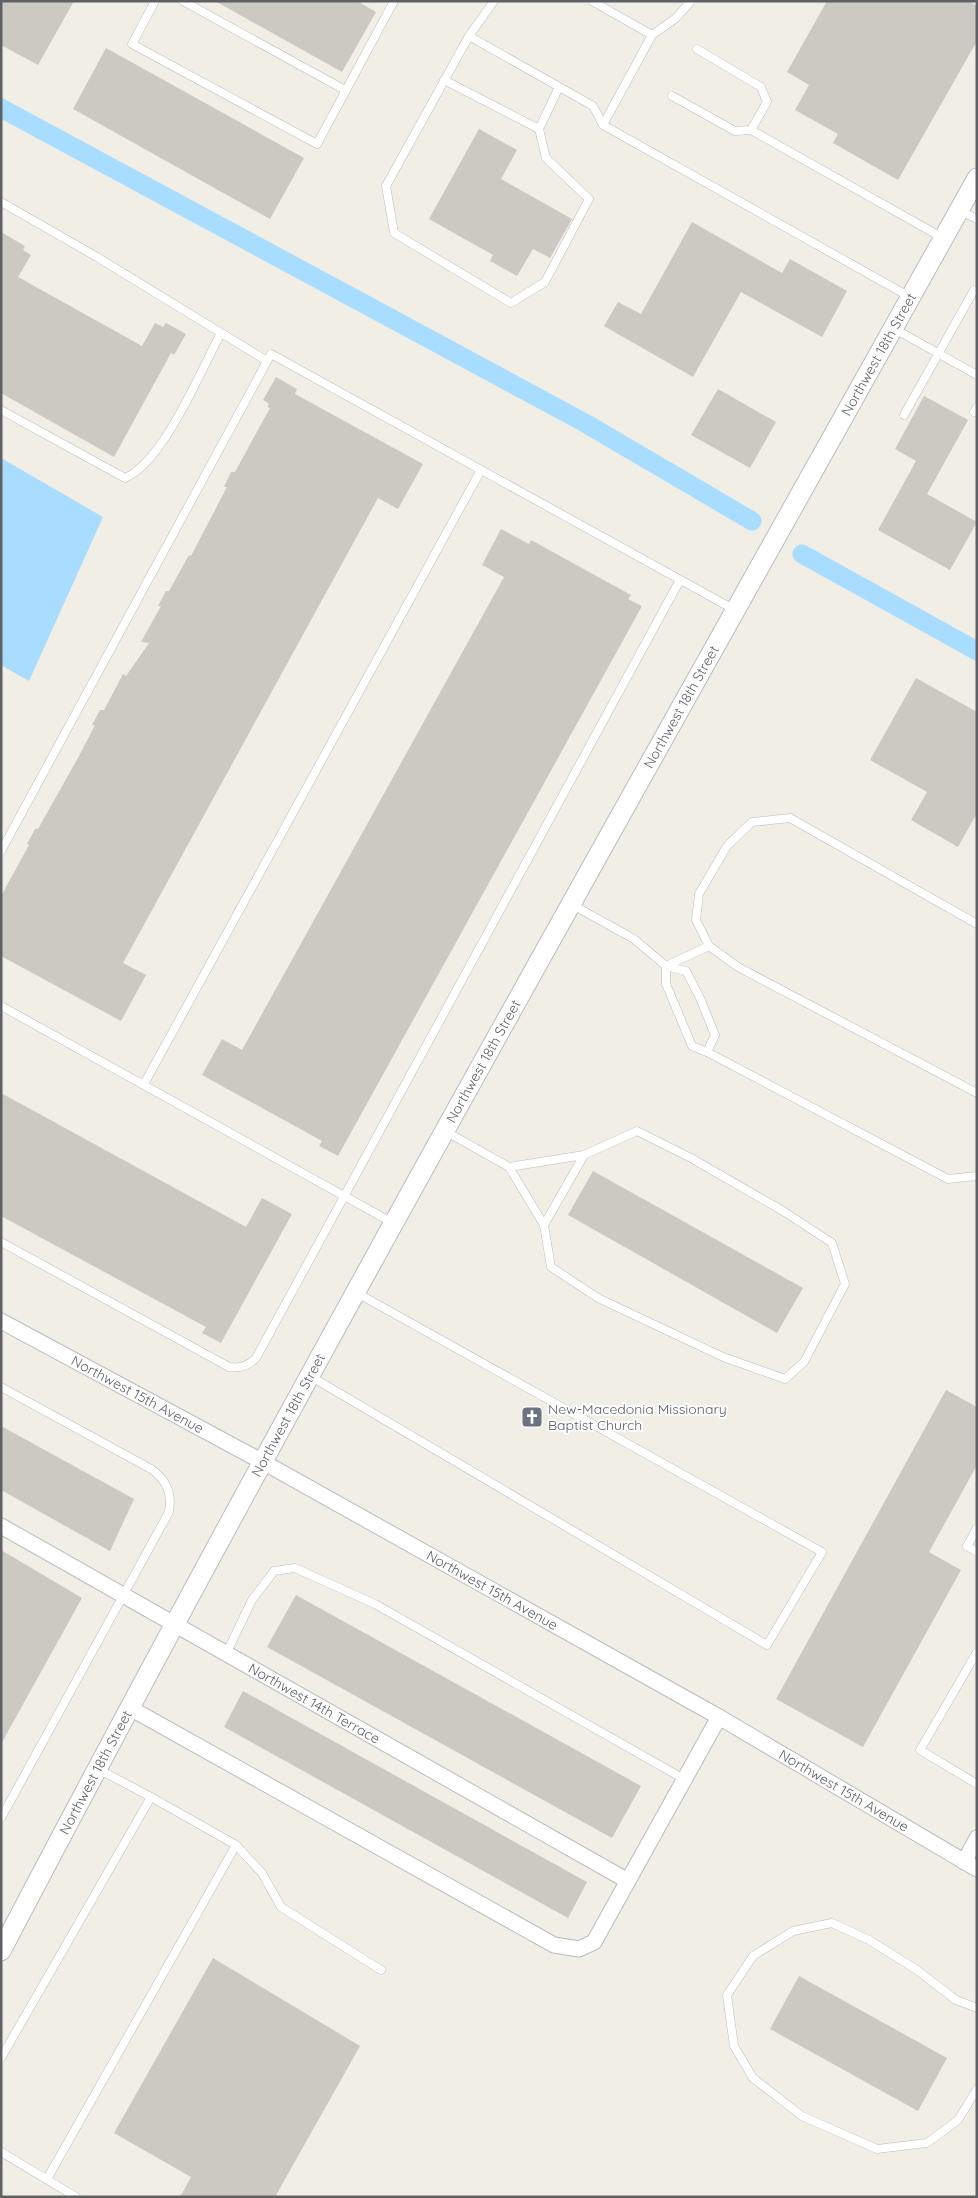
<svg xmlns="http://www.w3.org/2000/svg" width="978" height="2198" viewBox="0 0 978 2198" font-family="Quicksand,sans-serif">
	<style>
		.water { fill: #a8ddff }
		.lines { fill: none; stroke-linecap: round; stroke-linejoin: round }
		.canal { stroke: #a8ddff; stroke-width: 19 }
		.building { fill: #ccc9c3 }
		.service-casing { stroke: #b9bcc0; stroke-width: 9 }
		.minor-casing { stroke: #b9bcc0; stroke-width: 17 }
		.tertiary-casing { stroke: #b9bcc0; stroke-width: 21 }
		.service { stroke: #fff; stroke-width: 8 }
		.minor { stroke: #fff; stroke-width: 15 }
		.tertiary { stroke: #fff; stroke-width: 19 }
		.labels { text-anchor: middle; stroke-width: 4; stroke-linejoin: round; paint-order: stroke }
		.street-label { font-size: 14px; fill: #5e6267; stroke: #fff }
		.worship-label { font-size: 14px; fill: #5b616d; stroke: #fff; text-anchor: start }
	</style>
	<rect width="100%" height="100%" fill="#f1eee6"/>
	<path class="water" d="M 1,458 L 103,517 L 29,681 L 1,665 Z"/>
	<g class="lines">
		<g class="canal">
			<path d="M 1,108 L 585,423 L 752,521"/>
			<path d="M 802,554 L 977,651"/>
		</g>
	</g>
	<g class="building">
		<path d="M 1,1 L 74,1 L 38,65 L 1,45 Z"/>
		<path d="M 215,1 L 357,1 L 376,12 L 342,72 Z"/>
		<path d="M 827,1 L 969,1 L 977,6 L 977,41 L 898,180 L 833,143 L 838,134 L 795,110 L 809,85 L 787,72 Z"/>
		<path d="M 106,48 L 304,158 L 270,219 L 73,109 Z"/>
		<path d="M 479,129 L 517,150 L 501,179 L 572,219 L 550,258 L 533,249 L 517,276 L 490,261 L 493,255 L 429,219 Z"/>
		<path d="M 692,222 L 782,273 L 790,259 L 847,291 L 822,337 L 741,292 L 693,377 L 604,326 L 618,302 L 641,314 Z"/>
		<path d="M 1,232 L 25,246 L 23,250 L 31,255 L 18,277 L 142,346 L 155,323 L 163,327 L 166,323 L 186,334 L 174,355 L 171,353 L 114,457 L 1,393 Z"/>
		<path d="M 276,377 L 297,389 L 295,394 L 423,464 L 398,509 L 378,498 L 123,963 L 146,975 L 121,1021 L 1,956 L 1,896 L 29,845 L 27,844 L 35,829 L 38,829 L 79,756 L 95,725 L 92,725 L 100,710 L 104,710 L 123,674 L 126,676 L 149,643 L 141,642 L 161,606 L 158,606 L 166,591 L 169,591 L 189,555 L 191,556 L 227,487 L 224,487 L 231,472 L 235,472 L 270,408 L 267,407 L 269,404 L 263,400 Z"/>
		<path d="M 718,389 L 776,422 L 750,468 L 691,435 Z"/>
		<path d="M 924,396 L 968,420 L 927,494 L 977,522 L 950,570 L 878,530 L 916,461 L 895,449 Z"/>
		<path d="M 501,529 L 529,544 L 531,540 L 631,595 L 628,599 L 642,606 L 338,1156 L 319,1146 L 322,1141 L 202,1075 L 222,1039 L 242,1050 L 504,577 L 482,565 Z"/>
		<path d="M 916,678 L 977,712 L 977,813 L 958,847 L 911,820 L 927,792 L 870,760 Z"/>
		<path d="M 1,1093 L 246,1227 L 262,1198 L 292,1214 L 221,1343 L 202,1333 L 206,1327 L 1,1216 Z"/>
		<path d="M 593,1171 L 803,1288 L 777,1333 L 568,1215 Z"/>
		<path d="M 946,1390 L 977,1407 L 977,1465 L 929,1552 L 961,1570 L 863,1747 L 776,1699 Z"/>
		<path d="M 1,1426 L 134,1499 L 110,1551 L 1,1490 Z"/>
		<path d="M 1,1550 L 82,1598 L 1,1744 Z"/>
		<path d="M 296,1595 L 641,1786 L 612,1838 L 267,1647 Z"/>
		<path d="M 243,1691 L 587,1882 L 568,1918 L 224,1727 Z"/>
		<path d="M 213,1958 L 360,2046 L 275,2197 L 180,2197 L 191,2177 L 114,2133 Z"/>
		<path d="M 799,1976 L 947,2058 L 918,2111 L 770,2029 Z"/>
	</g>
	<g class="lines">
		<g class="service-casing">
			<g id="service">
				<path d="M 155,1 L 132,44 L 317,144 L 394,1"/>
				<path d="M 183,1 L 345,90"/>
				<path d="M 592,1 L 652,35 L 603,125 L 910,297"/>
				<path d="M 652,35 L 676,18 L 691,1"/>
				<path d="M 469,36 L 494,1"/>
				<path d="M 697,49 L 761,87 L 767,102 L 751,130"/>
				<path d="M 444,80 L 539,129"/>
				<path d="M 559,87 L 539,129 L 546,158 L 589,199 L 545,282 L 511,303 L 394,233 L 386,186 L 469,36 L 593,106 L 603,125"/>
				<path d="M 672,96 L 735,131 L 751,130 L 943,238"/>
				<path d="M 1,202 L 97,257 L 267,361"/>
				<path d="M 959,210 L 977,219"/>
				<path d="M 893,328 L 977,375"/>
				<path d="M 1,410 L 125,478 C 163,463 201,370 221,333"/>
				<path d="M 974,412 L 977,407"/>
				<path d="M 904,415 L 974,290"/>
				<path d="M 1,851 L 271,354 L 735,610"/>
				<path d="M 571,904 L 634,939 L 666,966 L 686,971 L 700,998 L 715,1035 L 707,1052 L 692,1046 L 666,984 L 666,966"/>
				<path d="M 977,924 L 790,818 L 752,822 L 727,846 L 699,894 L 696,920 L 709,946 L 738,967 L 977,1093"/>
				<path d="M 666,966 L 709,946"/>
				<path d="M 1,1006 L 393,1223"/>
				<path d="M 707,1052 L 948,1179 L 977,1176"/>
				<path d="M 144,1084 L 481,470"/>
				<path d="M 445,1131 L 509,1167"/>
				<path d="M 637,1131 L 691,1158 L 783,1211 L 832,1243 L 845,1284 L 804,1362 L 785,1379 L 723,1357 L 598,1298 L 551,1267 L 544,1225 L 509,1167 L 584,1155 Z"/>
				<path d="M 544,1225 L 584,1155"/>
				<path d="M 1,1242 L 229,1367 C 240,1369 248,1366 256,1358 L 680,580"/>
				<path d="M 310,1376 L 767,1645 L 822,1552 L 357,1293"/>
				<path d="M 1,1387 L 151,1469 C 167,1480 172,1493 169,1512 L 1,1818"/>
				<path d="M 977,1528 L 967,1546 L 977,1552"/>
				<path d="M 977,1652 L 920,1750 L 977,1784"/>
				<path d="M 226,1654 L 252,1600 L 274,1571 L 295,1568 L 375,1604 L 684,1779"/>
				<path d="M 98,1769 L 151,1797"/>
				<path d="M 236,1845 L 262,1873 L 281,1907 L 381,1970"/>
				<path d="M 977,2008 L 956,2000 L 917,1970 L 869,1940 L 832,1923 L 793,1931 L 753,1956 L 727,1995 L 734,2046 L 753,2078 L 802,2116 L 877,2149 L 927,2143 L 958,2120 L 977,2089"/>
				<path d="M 1,2058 L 151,1797 L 236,1845 L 47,2179"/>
				<path d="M 1,2152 L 76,2197"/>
			</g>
		</g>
		<g class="minor-casing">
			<g id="minor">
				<path id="s1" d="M 1,1321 L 263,1462 L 719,1717 L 977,1869"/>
				<path id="s2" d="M 1,1526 L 628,1881"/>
				<path d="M 130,1708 L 554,1945 L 579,1949 L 594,1942 L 719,1717"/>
				<path d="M 964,1862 L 977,1838"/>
			</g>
		</g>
		<g class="tertiary-casing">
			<g id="tertiary">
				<path id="s3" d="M 1,1951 C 314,1353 649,767 977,178"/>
			</g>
		</g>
		<use href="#service" class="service"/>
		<use href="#minor" class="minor"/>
		<use href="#tertiary" class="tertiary"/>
	</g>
	<defs>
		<g id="church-square" transform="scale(1.125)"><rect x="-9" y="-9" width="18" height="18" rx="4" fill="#6b7280" stroke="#fff"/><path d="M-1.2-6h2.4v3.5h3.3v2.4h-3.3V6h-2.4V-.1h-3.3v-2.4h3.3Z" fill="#fff"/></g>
	</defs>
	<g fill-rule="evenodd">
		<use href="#church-square" x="532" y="1417"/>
	</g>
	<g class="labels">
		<g class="street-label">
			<text dy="5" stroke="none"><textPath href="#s3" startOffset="1822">Northwest 18th Street</textPath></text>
			<text dy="5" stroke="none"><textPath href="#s3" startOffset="1418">Northwest 18th Street</textPath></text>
			<text dy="5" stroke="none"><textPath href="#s3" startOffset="1012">Northwest 18th Street</textPath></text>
			<text dy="5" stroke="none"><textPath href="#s1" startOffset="155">Northwest 15th Avenue</textPath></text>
			<text dy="5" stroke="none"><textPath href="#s3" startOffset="608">Northwest 18th Street</textPath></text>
			<text dy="5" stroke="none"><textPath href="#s1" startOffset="560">Northwest 15th Avenue</textPath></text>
			<text dy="5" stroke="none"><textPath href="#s2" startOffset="360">Northwest 14th Terrace</textPath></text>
			<text dy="5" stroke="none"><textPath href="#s3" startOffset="202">Northwest 18th Street</textPath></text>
			<text dy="5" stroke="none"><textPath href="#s1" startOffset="965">Northwest 15th Avenue</textPath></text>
		</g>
		<g class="worship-label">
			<text x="548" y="1414">New-Macedonia Missionary<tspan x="548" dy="16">Baptist Church</tspan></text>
		</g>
	</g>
	<rect width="978" height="2198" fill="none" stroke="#5e6267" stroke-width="5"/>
</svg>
